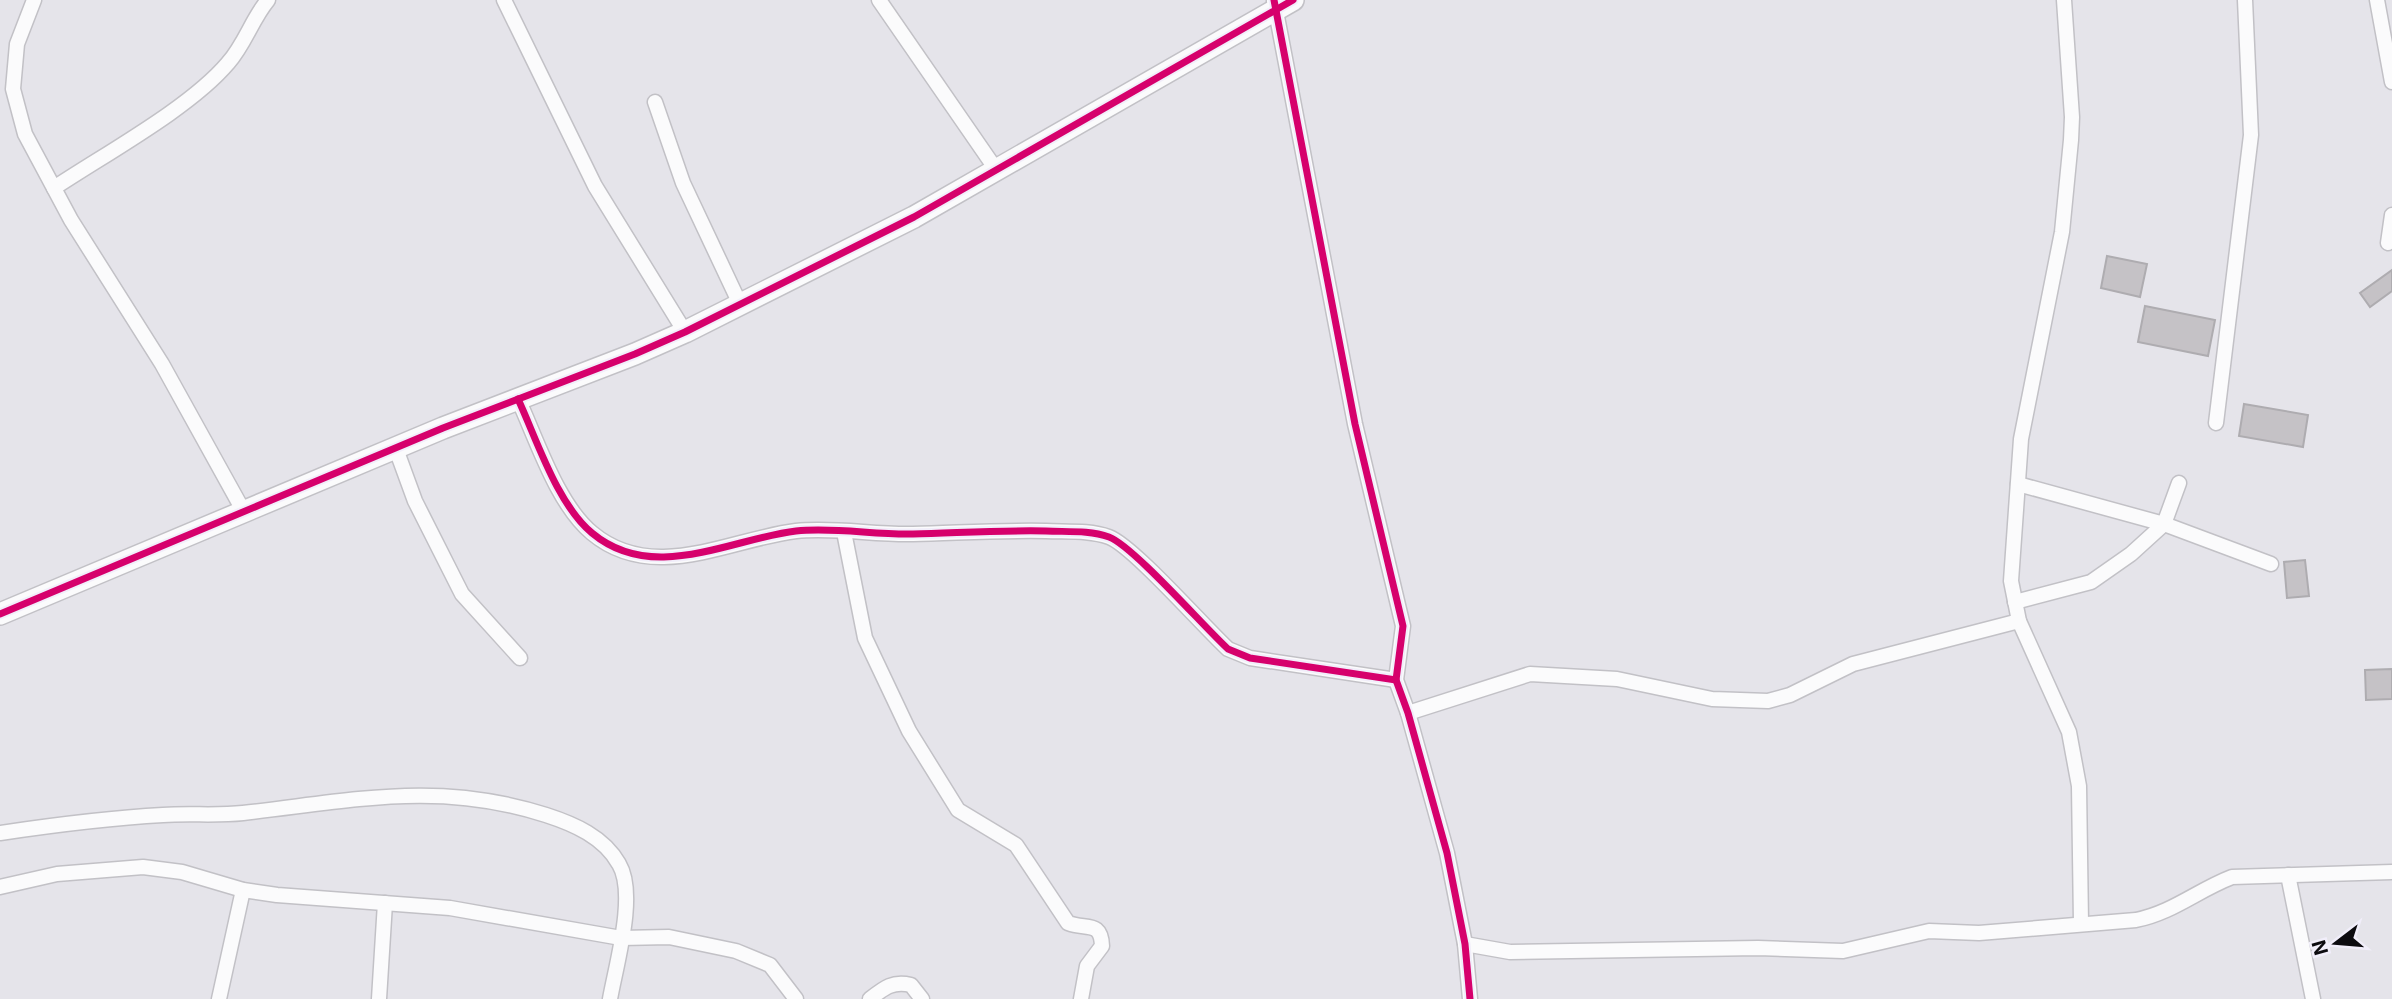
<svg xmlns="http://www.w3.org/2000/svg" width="2392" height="999" viewBox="0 0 2392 999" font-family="Inter,sans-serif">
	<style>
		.building { fill: #c5c2c6; stroke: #aeacb0; stroke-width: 2 }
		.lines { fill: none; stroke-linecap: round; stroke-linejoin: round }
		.street-casing { stroke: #c2c1c6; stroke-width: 17 }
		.secondary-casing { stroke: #c2c1c6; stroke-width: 24 }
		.street { stroke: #fbfbfc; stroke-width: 14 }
		.secondary { stroke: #fbfbfc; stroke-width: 21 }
		.cycleway-casing { stroke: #f1eefa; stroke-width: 11 }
		.cycleway { stroke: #d6006c; stroke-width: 7 }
	</style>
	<rect width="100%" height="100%" fill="#e5e4ea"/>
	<g class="building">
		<path d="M 2107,256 L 2147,264 L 2140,297 L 2101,288 Z"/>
		<path d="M 2392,270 L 2392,291 L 2370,307 L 2360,293 Z"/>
		<path d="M 2145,306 L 2215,320 L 2208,356 L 2138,342 Z"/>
		<path d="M 2244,404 L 2308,415 L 2303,447 L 2239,436 Z"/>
		<path d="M 2305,560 L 2309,596 L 2287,598 L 2284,562 Z"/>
		<path d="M 2392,669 L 2392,699 L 2366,700 L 2365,670 Z"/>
	</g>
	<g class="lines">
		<g class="street-casing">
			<g id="street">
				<path d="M 34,0 L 17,44 L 13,89 L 25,134 L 71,220 L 162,364 L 244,512"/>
				<path d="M 504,0 L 595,186 L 685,332"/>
				<path d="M 879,0 L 995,168"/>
				<path d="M 2064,0 L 2072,117 L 2071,140 L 2062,232 L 2021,439 L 2011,581 L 2019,621 L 2069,732 L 2079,786 L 2081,923"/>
				<path d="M 2377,0 L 2392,82"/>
				<path d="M 1274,1 L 1355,424 L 1403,626 L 1396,680 L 1408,713 L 1447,853 L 1465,944 L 1470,999"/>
				<path d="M 655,102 L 683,183 L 740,304"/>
				<path d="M 54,188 C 105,154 190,108 228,63 C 245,44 252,19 268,0"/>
				<path d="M 2388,243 L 2392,215"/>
				<path d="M 518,399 C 537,440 557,504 592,533 C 653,584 730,539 796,531 C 835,527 874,535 913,534 C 957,533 1001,530 1046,531 C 1067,532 1089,530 1109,537 C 1133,546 1204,627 1228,649 L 1250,658 L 1396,680"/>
				<path d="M 2216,423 L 2251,135 L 2245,0"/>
				<path d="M 396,449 L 415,501 L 462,594 L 520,658"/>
				<path d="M 2018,484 L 2164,524 L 2271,564"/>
				<path d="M 844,532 L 865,638 L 909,731 L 958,810 L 1016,845 L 1068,923 C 1086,930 1101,920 1102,946 L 1087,966 L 1081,999"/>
				<path d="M 2015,602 L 2091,582 L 2131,554 L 2164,524 L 2179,483"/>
				<path d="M 1408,713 L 1530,674 L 1617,679 L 1712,699 L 1768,701 L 1790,695 L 1853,664 L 2019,621"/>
				<path d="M 0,833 C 54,825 108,818 163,815 C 190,813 216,816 243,813 C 352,801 437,780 546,815 C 574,824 604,837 619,864 C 637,894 616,965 610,999"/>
				<path d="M 2288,875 L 2313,999"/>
				<path d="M 0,887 L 57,874 L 143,867 L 182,872 L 243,890 L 277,895 L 450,908 L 621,938 L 669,937 L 736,951 L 770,965 L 796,999"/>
				<path d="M 1465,944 L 1510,952 L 1758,948 L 1843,951 L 1929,931 L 1979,933 L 2136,920 C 2172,913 2198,890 2232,877 L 2392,872"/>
				<path d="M 219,999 L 243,890"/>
				<path d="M 379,999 L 385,903"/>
				<path d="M 870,999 C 885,987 893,981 911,985 L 922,999"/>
			</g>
		</g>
		<g class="secondary-casing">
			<path id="secondary" d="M 0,614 L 443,428 L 635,354 L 685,332 L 914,217 L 1293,0"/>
		</g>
		<use href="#street" class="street"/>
		<use href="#secondary" class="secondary"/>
		<g class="cycleway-casing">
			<g id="cycleway">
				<path d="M 1274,0 L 1355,424 L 1403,626 L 1396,680 L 1408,713 L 1447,853 L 1465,944 L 1470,999"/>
				<path d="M 518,399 C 537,440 557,504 592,533 C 653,584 730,539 796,531 C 835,527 874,535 913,534 C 957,533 1001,530 1046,531 C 1067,532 1089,530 1109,537 C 1133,546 1204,627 1228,649 L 1250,658 L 1396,680"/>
				<path d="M 0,614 L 443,428 L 635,354 L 685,332 L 914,217 L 1293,0"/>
			</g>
		</g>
		<use href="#cycleway" class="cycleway"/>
	</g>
	<g transform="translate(2336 943) rotate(254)" stroke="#f1eefa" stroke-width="5" paint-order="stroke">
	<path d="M0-5L12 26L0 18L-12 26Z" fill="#0c0b0f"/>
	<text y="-10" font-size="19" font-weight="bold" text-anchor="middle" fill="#0c0b0f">N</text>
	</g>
</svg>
